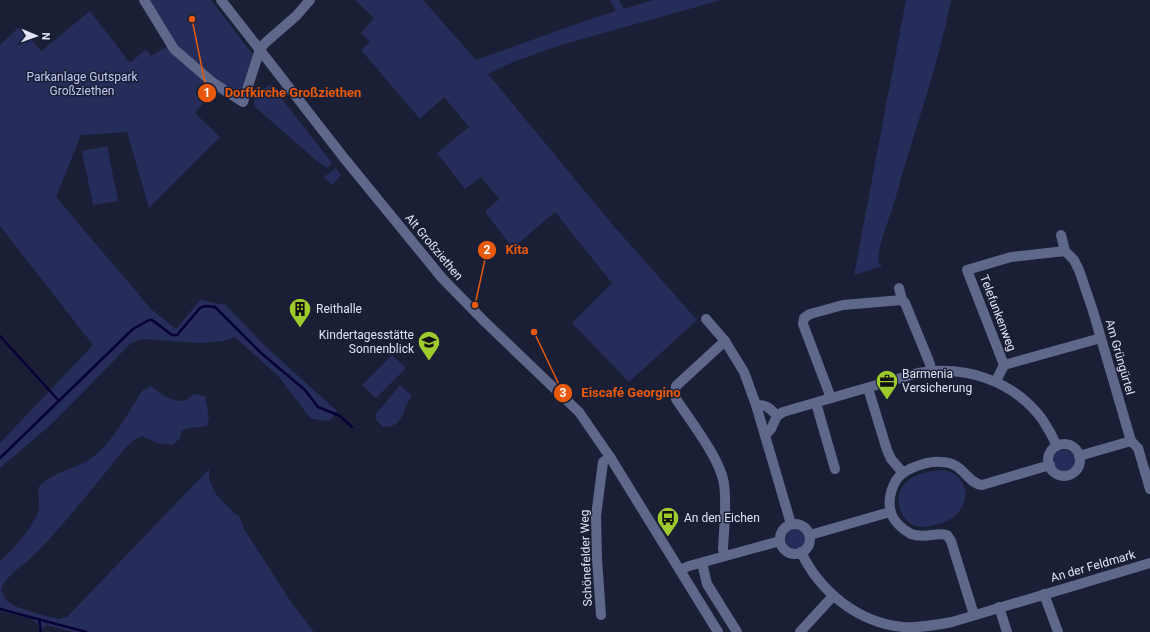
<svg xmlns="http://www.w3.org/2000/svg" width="1150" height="632" viewBox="0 0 1150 632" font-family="Roboto,sans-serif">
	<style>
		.green { fill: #262d5a }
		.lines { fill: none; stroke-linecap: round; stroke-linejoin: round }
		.stream { stroke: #070136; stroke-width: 2.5 }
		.minor { stroke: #5f678a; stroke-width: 10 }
		.labels { text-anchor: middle; stroke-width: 3; stroke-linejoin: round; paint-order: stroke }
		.park-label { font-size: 12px; fill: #c0caf5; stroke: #1a1f36 }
		.street-label { font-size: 12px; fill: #dfe3f2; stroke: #1a1f36 }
		.poi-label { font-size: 12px; fill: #dfe3f2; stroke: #1a1f36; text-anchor: start }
		.leader { fill: none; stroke: #e8590c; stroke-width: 1.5 }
		.callout-dot { fill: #e8590c; stroke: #1a1f36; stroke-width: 1.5 }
		.mark-label { font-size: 12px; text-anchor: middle; font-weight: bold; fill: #fff }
		.callout-label { font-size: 13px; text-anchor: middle; font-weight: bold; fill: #e8590c; stroke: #1a1f36; stroke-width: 3; stroke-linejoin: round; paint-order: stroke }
	</style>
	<rect width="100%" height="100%" fill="#1a1f36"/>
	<g class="green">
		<path d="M 148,0 L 211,0 L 253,55 L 237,103 L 214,91 L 195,113 L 220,137 L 149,208 L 127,132 L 81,135 L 56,197 L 151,309 L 176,329 L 200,300 L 226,305 L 263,344 L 337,411 L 331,420 L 325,421 L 310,418 L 280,378 L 235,337 L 223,341 L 201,343 L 142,339 L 130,344 L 54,422 L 0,468 L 0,443 L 93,345 L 0,226 L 0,45 L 20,26 L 41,51 L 90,11 L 130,63 L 146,49 L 151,56 L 166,47 L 171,35 Z"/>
		<path d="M 355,0 L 423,0 L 476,60 L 582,22 L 616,11 L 610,0 L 619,0 L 624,9 L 653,0 L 721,0 L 561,45 L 513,62 L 488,74 L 612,224 L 697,320 L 629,382 L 572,323 L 612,283 L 555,212 L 513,248 L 485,212 L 499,199 L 481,177 L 465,189 L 437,153 L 469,127 L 444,97 L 420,119 L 361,50 L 370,42 L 361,33 L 374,18 Z"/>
		<path d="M 906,0 L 951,0 C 938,68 913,133 895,200 C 889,220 879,241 878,262 L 882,266 L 854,275 Z"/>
		<path d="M 269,85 L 271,85 L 332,163 L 327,168 L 318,162 L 255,107 C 250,97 262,91 269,85 Z"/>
		<path d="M 107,146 L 118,201 L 93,205 L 82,151 Z"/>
		<path d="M 336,168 L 341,175 L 332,185 L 324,177 Z"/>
		<path d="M 392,355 L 406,368 L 376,398 L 362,385 Z"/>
		<path d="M 400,385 L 412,396 C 401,409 406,427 383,427 L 376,420 L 375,415 Z"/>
		<path d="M 151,386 C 160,393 173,404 186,400 C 188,399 191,396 194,394 L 205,396 L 209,418 L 207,426 L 189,428 L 181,431 L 181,438 L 172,445 L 157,443 L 142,436 C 129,440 115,461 106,472 C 83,500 60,529 34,555 C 22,567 8,573 1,589 L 6,600 L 14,606 L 35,613 L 50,617 L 58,619 L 67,617 L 209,469 L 209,479 L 216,494 L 233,512 L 239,516 L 244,529 L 291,602 L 314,632 L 73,632 L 47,625 L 41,630 L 36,622 L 32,619 L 0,611 L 0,561 C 12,551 33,527 38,512 C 40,505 39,496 38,488 C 52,471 78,469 94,456 C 113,442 129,411 142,391 Z"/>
		<circle cx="1064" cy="461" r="11"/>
		<path d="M 941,470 C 975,474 973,516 938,524 C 932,526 927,527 920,527 C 899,524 892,496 906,482 C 914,474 930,471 941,470 Z"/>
		<circle cx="796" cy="539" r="10"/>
	</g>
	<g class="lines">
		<g class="stream">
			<path d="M 0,336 L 59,401"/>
			<path d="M 0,458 L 133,329 L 149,320 L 152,320 L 172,335 L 177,335 L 200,308 L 205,306 L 215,307 L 261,353 L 305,390 L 318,407 L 340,416 L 352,427"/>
			<path d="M 0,609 L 86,632"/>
			<path d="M 39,619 L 41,632"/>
		</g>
		<g class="minor">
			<path d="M 144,0 L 174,49 L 212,82 L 243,102 L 260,49 L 265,43 L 296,16 L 310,0"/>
			<path d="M 221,0 L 344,158 L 442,278 L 484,321 L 579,412 L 610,457 L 718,632"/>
			<path d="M 1061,235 L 1065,251 L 1074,260 L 1079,270 L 1093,311 L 1131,441 L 1138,448 L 1150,489"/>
			<path d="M 899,288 L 902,300"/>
			<path d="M 706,319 L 725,341 L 744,372 L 756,405 L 791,524"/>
			<path d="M 725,341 L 676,386 L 675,392 L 676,399 C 690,420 721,460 724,484 C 727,505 724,528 723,549 L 725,556"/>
			<path d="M 1004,365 L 1101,338"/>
			<path d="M 996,381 L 1004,365 L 967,270 L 1011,257 L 1065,251"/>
			<path d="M 868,388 L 887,450 L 891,459 L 903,473"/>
			<path d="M 831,398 L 803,324 L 804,318 L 810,314 L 843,305 L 902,300 L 905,303 L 930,364 L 931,371"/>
			<path d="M 816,403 L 835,469"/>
			<path d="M 756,405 C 766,404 771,409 777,416"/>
			<path d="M 765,435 L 771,429 L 777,416 L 783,412 L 918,373 C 964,365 1013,380 1042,419 C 1048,428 1053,437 1057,446"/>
			<circle cx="1064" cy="460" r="16"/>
			<path d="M 1079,456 L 1131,441"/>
			<circle cx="795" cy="539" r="15"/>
			<path d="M 810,535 L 890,512"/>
			<path d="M 801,552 C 820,592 859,623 903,627 C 920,628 936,625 952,622 L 1150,563"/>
			<path d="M 702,563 L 707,584 L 737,632"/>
			<path d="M 680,570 L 689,566 L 780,541"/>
			<path d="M 1044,594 L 1058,632"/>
			<path d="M 999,607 L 1007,632"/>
			<path d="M 601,615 L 597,559 L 596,516 L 603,462 L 610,457"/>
			<path d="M 974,615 L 951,541 L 947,535 C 935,532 925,539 911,534 C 903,530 893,521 891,512 C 887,500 892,481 903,473 C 913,466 930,461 941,462 C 964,462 966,483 982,485 L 1050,465"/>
			<path d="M 800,632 L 833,596"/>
		</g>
	</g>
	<defs>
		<g id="building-pin" transform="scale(1.15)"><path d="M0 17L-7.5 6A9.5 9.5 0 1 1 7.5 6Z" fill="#9fca2d" stroke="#1a1f36"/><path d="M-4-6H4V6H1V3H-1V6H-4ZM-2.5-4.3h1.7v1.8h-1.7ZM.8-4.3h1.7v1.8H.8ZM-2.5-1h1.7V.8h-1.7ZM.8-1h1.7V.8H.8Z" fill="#111"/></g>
		<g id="school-pin" transform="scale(1.15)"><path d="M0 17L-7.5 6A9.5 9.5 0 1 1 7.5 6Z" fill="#9fca2d" stroke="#1a1f36"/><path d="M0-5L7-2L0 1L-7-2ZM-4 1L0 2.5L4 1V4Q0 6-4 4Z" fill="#111"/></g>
		<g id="office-pin" transform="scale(1.15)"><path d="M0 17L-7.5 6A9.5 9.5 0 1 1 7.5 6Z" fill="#9fca2d" stroke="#1a1f36"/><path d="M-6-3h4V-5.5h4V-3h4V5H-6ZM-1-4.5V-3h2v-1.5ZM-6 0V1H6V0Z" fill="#111"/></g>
		<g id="bus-pin" transform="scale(1.15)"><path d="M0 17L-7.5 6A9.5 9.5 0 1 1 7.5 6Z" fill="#9fca2d" stroke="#1a1f36"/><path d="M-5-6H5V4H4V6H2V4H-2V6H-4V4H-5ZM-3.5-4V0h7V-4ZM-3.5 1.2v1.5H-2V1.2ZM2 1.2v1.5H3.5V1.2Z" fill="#111"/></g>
	</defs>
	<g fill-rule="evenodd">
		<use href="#building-pin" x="300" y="309"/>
		<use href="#school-pin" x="429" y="342"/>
		<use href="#office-pin" x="887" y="381"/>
		<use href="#bus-pin" x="668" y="518"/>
	</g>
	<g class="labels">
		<g class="park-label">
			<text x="82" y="81">Parkanlage Gutspark<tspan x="82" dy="14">Großziethen</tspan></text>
		</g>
		<g class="street-label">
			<text transform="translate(434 247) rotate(50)" y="4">Alt Großziethen</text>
			<text transform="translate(998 313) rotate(69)" y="4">Telefunkenweg</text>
			<text transform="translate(1120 357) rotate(74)" y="4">Am Grüngürtel</text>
			<text transform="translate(586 558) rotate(-92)" y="4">Schönefelder Weg</text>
			<text transform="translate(1093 566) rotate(-16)" y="4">An der Feldmark</text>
		</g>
		<g class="poi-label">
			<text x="316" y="313">Reithalle</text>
			<text x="414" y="339" text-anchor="end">Kindertagesstätte<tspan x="414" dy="14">Sonnenblick</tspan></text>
			<text x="902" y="378">Barmenia<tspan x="902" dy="14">Versicherung</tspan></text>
			<text x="684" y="522">An den Eichen</text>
		</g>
	</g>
	<path class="leader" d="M192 19L207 93M475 305L487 250M534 332L563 393"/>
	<g class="callout-dot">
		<circle cx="192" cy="19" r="4"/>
		<circle cx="475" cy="305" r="4"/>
		<circle cx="534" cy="332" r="4"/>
		<circle cx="207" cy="93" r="10"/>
		<circle cx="487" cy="250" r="10"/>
		<circle cx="563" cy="393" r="10"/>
	</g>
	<g class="mark-label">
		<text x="207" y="97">1</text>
		<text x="487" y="254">2</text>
		<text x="563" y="397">3</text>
	</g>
	<g class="callout-label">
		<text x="293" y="97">Dorfkirche Großziethen</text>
		<text x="517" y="254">Kita</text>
		<text x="631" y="397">Eiscafé Georgino</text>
	</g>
	<g transform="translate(36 36) rotate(92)" stroke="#1a1f36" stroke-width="3" paint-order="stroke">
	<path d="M0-3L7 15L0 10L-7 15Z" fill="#dfe3f2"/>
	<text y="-6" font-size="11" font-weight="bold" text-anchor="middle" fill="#dfe3f2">N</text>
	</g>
</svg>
